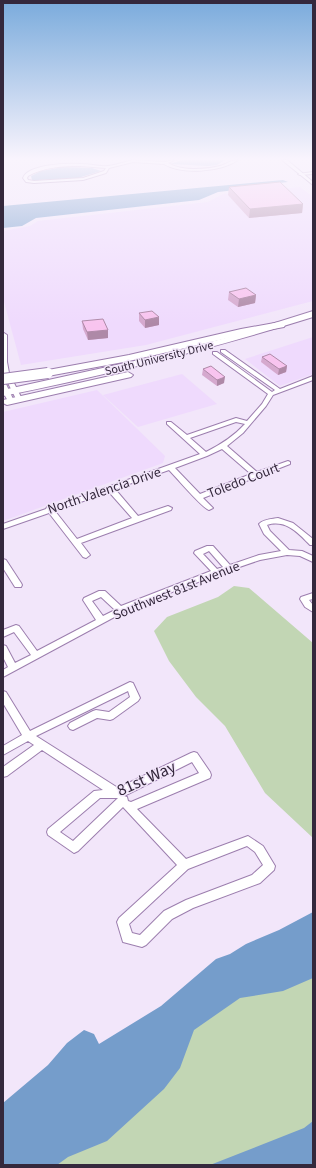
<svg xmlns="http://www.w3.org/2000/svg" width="316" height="1168" viewBox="0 0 316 1168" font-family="'Source Sans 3',sans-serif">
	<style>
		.built { fill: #efdafd }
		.green { fill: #c2d6b4 }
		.water { fill: #759dcb }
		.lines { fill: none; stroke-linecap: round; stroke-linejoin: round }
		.minor-casing { stroke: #9c7eae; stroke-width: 2 }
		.tertiary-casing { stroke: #9c7eae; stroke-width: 2 }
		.primary-casing { stroke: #9c7eae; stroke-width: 2 }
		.motorway-casing { stroke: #9c7eae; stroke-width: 2 }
		.minor { fill: #fff; fill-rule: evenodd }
		.tertiary { fill: #fff; fill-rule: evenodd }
		.primary { fill: #fff; fill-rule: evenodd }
		.motorway { fill: #fff; fill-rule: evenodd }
		.motorway-bridge-casing { stroke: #9c7eae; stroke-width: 12; stroke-linecap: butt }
		.motorway-bridge { stroke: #fff; stroke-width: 10 }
		.wall { fill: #d5a9ce }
		.shaded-wall { fill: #ae89a7 }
		.building { fill: #f8c4ef; stroke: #ae89a7 }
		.labels { text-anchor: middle; stroke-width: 3; stroke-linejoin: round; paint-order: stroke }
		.far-street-label { font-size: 12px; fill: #34283c; stroke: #f2e6fa }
		.street-label { font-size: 14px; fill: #34283c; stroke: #f2e6fa }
		.near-street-label { font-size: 17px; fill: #34283c; stroke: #f2e6fa }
	</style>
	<rect width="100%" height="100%" fill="#f2e6fa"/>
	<g class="built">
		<path d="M 300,187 L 313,197 L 313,301 L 146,345 L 21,365 L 3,298 L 3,231 L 30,226 L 38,221 L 208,202 L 223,194 Z"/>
		<path d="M 313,337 L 313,374 L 280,386 L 245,359 Z"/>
		<path d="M 182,374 L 217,404 L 138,427 L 103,395 Z"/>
		<path d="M 97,390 L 165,456 L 163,463 L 3,521 L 3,412 Z"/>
	</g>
	<g class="green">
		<path d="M 234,586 L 249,588 L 313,643 L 313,838 L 265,793 L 225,726 L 196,697 L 169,661 L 154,631 L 167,617 L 218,597 Z"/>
		<path d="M 313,925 L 313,1165 L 3,1165 Z"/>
	</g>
	<g class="water">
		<path d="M 182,160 L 225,160 L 217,165 L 208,166 L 170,164 Z"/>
		<path d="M 63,167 L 92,168 L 101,171 L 78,178 L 38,180 L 32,180 L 31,176 L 41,171 Z"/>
		<path d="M 283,180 L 288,182 L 260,185 L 253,188 L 218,192 L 199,200 L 36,218 L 22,226 L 3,228 L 3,206 Z"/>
		<path d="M 313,912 L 313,978 L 283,991 L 240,998 L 194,1030 L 180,1068 L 164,1089 L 107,1141 L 68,1157 L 57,1165 L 3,1165 L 3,1103 L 48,1065 L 67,1043 L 84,1030 L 94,1034 L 99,1044 L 161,1006 L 216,959 L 230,954 L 246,944 L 279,930 Z"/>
		<path d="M 313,1121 L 313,1165 L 210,1165 L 304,1128 Z"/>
	</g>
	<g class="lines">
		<g class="minor-casing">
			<g id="minor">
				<path d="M 132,160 L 165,162 L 174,160 L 168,163 C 181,171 205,170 220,166 C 227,164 231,160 238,160 C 221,172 182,175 164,164 L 133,162 L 109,168 L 106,173 L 83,180 L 34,183 L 26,182 L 23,178 C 28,164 68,163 81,164 C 90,164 99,167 108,166 C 116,165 125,162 132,160 ZM 80,166 L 106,168 L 104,171 L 83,178 L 34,181 L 28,180 L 27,178 L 28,176 C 44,167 62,166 80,166 Z"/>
				<path d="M 313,172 L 313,174 L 300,175 L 298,174 Z"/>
				<path d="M 4,333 L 7,335 L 7,362 L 9,373 L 22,399 L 19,401 L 16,399 L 3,373 Z"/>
				<path d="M 221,350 L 225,350 L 280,389 L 313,376 L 313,380 L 273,395 L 266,406 L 243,433 L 227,446 L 257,472 L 288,461 L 290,462 L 290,464 L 203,498 L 213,508 L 209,510 C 202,508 177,478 169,470 L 115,489 L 138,516 L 168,506 L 172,508 L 171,510 L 81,543 L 90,555 L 86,558 L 83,557 L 49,513 L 3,529 L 3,524 L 46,509 L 47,507 L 52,507 L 200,454 L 167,424 L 167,422 L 171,422 L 187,435 L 236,418 L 247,421 L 262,404 L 268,394 L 213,354 L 213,352 L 217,352 L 272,392 L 275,390 L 221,352 ZM 236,422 L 245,424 C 234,436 220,445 206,452 L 190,438 ZM 222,449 L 251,474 L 200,494 L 175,468 L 207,456 ZM 109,492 L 132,518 L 77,539 L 55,511 Z"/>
				<path d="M 3,382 L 6,384 L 14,401 L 13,402 L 11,403 C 4,399 3,389 3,382 Z"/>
				<path d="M 278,518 L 293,523 L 313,539 L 313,545 L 310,545 C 298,533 286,519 267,525 L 270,531 L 289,550 L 302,551 L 313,556 L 313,562 L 300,556 L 287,555 L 260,560 L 219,574 L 133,607 L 3,677 L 3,670 L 8,667 L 3,657 L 3,645 L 6,646 L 15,663 L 31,655 L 14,632 L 3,637 L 3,630 L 16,625 L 19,626 L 37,651 L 96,620 L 83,600 L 84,598 L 99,591 L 105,591 L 121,606 L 211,571 L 194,553 L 195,551 L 207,546 L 213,546 L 230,565 L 259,555 L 281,551 L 264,534 L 259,524 C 264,519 272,519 278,518 ZM 209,551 L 223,567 L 217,569 L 203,554 ZM 101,597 L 115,610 L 103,616 L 92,601 Z"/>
				<path d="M 3,559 L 6,560 L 21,583 L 22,585 L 21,587 L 15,587 L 3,568 Z"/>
				<path d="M 313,593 L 313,599 L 309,600 L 313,605 L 313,612 L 305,607 L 300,599 L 301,597 Z"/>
				<path d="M 130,682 L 133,683 L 140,698 L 138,701 L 113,719 L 110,720 L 97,718 L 73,730 L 70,729 L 68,726 L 70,723 L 93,711 L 96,710 L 109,712 L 130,697 L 128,691 L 36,736 L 118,788 L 191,753 L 194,752 L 197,753 L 210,772 L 211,775 L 210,778 L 137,809 L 186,859 L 248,836 L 263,846 L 275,866 L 274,870 L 260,883 L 193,908 L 172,919 L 146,945 L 142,947 L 123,942 L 117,922 L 119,918 L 177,865 L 123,807 L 78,851 L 74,853 L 48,835 L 47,832 L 48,829 L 94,791 L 103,790 L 42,750 L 7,776 L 3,777 L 3,767 L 34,745 L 28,741 L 3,755 L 3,746 L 22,735 L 3,703 L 3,691 L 6,692 L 30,731 ZM 192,762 L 199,773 L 131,802 L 128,801 L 127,797 L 124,796 ZM 100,798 L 118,798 L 73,841 L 60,832 ZM 247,846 L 255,852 L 263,865 L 252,875 L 186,900 L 164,911 L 140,935 L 132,933 L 129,924 L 188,869 Z"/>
			</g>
		</g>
		<g class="tertiary-casing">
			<path id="tertiary" d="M 282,160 L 287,160 L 313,182 L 313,185 Z"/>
		</g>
		<g class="primary-casing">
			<g id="primary">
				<path d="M 313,311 L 313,317 C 211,349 108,375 3,396 L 3,390 L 157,356 L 233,336 Z"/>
				<path d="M 128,372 L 133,375 L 131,377 L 7,405 L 3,403 L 3,400 Z"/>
			</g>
		</g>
		<g class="motorway-casing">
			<path id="motorway" d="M 280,322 L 284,323 L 285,325 L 284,327 L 241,335 L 129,361 L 48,376 L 42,373 L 48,370 L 129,355 L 241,329 Z"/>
		</g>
		<use href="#minor" class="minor"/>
		<use href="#tertiary" class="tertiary"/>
		<use href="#primary" class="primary"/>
		<use href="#motorway" class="motorway"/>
		<g class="motorway-bridge-casing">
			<path id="motorway-bridge" d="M 3,379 L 48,373"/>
		</g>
		<use href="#motorway-bridge" class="motorway-bridge"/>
	</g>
	<g class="wall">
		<path d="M 229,187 L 303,204 L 302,213 L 249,218 L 228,195 Z"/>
		<path d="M 229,292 L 256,295 L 255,303 L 238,307 L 228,300 Z"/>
		<path d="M 139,313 L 159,325 L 145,328 L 139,321 Z"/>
		<path d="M 82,321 L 108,330 L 108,338 L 88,340 L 83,329 Z"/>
		<path d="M 262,357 L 287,366 L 286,372 L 278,375 L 261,362 Z"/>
		<path d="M 203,369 L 224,383 L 217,386 L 202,375 Z"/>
	</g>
	<g class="shaded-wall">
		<path d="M 303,204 L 302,213 L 249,218 L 250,209 Z"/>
		<path d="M 256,295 L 255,303 L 238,307 L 239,299 Z"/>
		<path d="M 159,317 L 159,325 L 145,328 L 145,320 Z"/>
		<path d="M 108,330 L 108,338 L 88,340 L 87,332 Z"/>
		<path d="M 287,366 L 286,372 L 278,375 L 279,369 Z"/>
		<path d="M 225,377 L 224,383 L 217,386 L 217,380 Z"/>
	</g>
	<g class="building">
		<path d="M 280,182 L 303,204 L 250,209 L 229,187 Z"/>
		<path d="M 246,288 L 256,295 L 239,299 L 229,292 Z"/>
		<path d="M 152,311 L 159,317 L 145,320 L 139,313 Z"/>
		<path d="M 103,319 L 108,330 L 87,332 L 82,321 Z"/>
		<path d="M 270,354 L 287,366 L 279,369 L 262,357 Z"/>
		<path d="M 211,366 L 225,377 L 217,380 L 203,369 Z"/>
	</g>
	<linearGradient id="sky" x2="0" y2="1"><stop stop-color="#7aabdc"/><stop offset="0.49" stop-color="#f9f4fd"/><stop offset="1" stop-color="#f9f4fd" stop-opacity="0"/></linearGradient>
	<rect width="316" height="324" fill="url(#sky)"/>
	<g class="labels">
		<g class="far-street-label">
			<text transform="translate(159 358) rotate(-14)" y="4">South University Drive</text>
		</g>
		<g class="street-label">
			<text transform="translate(243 480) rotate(-21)" y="5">Toledo Court</text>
			<text transform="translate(104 490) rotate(-19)" y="5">North Valencia Drive</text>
			<text transform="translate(176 590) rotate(-22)" y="5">Southwest 81st Avenue</text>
		</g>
		<g class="near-street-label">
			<text transform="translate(146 778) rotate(-24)" y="6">81st Way</text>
		</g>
	</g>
	<rect width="316" height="1168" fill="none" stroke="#34283c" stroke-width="8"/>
</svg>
